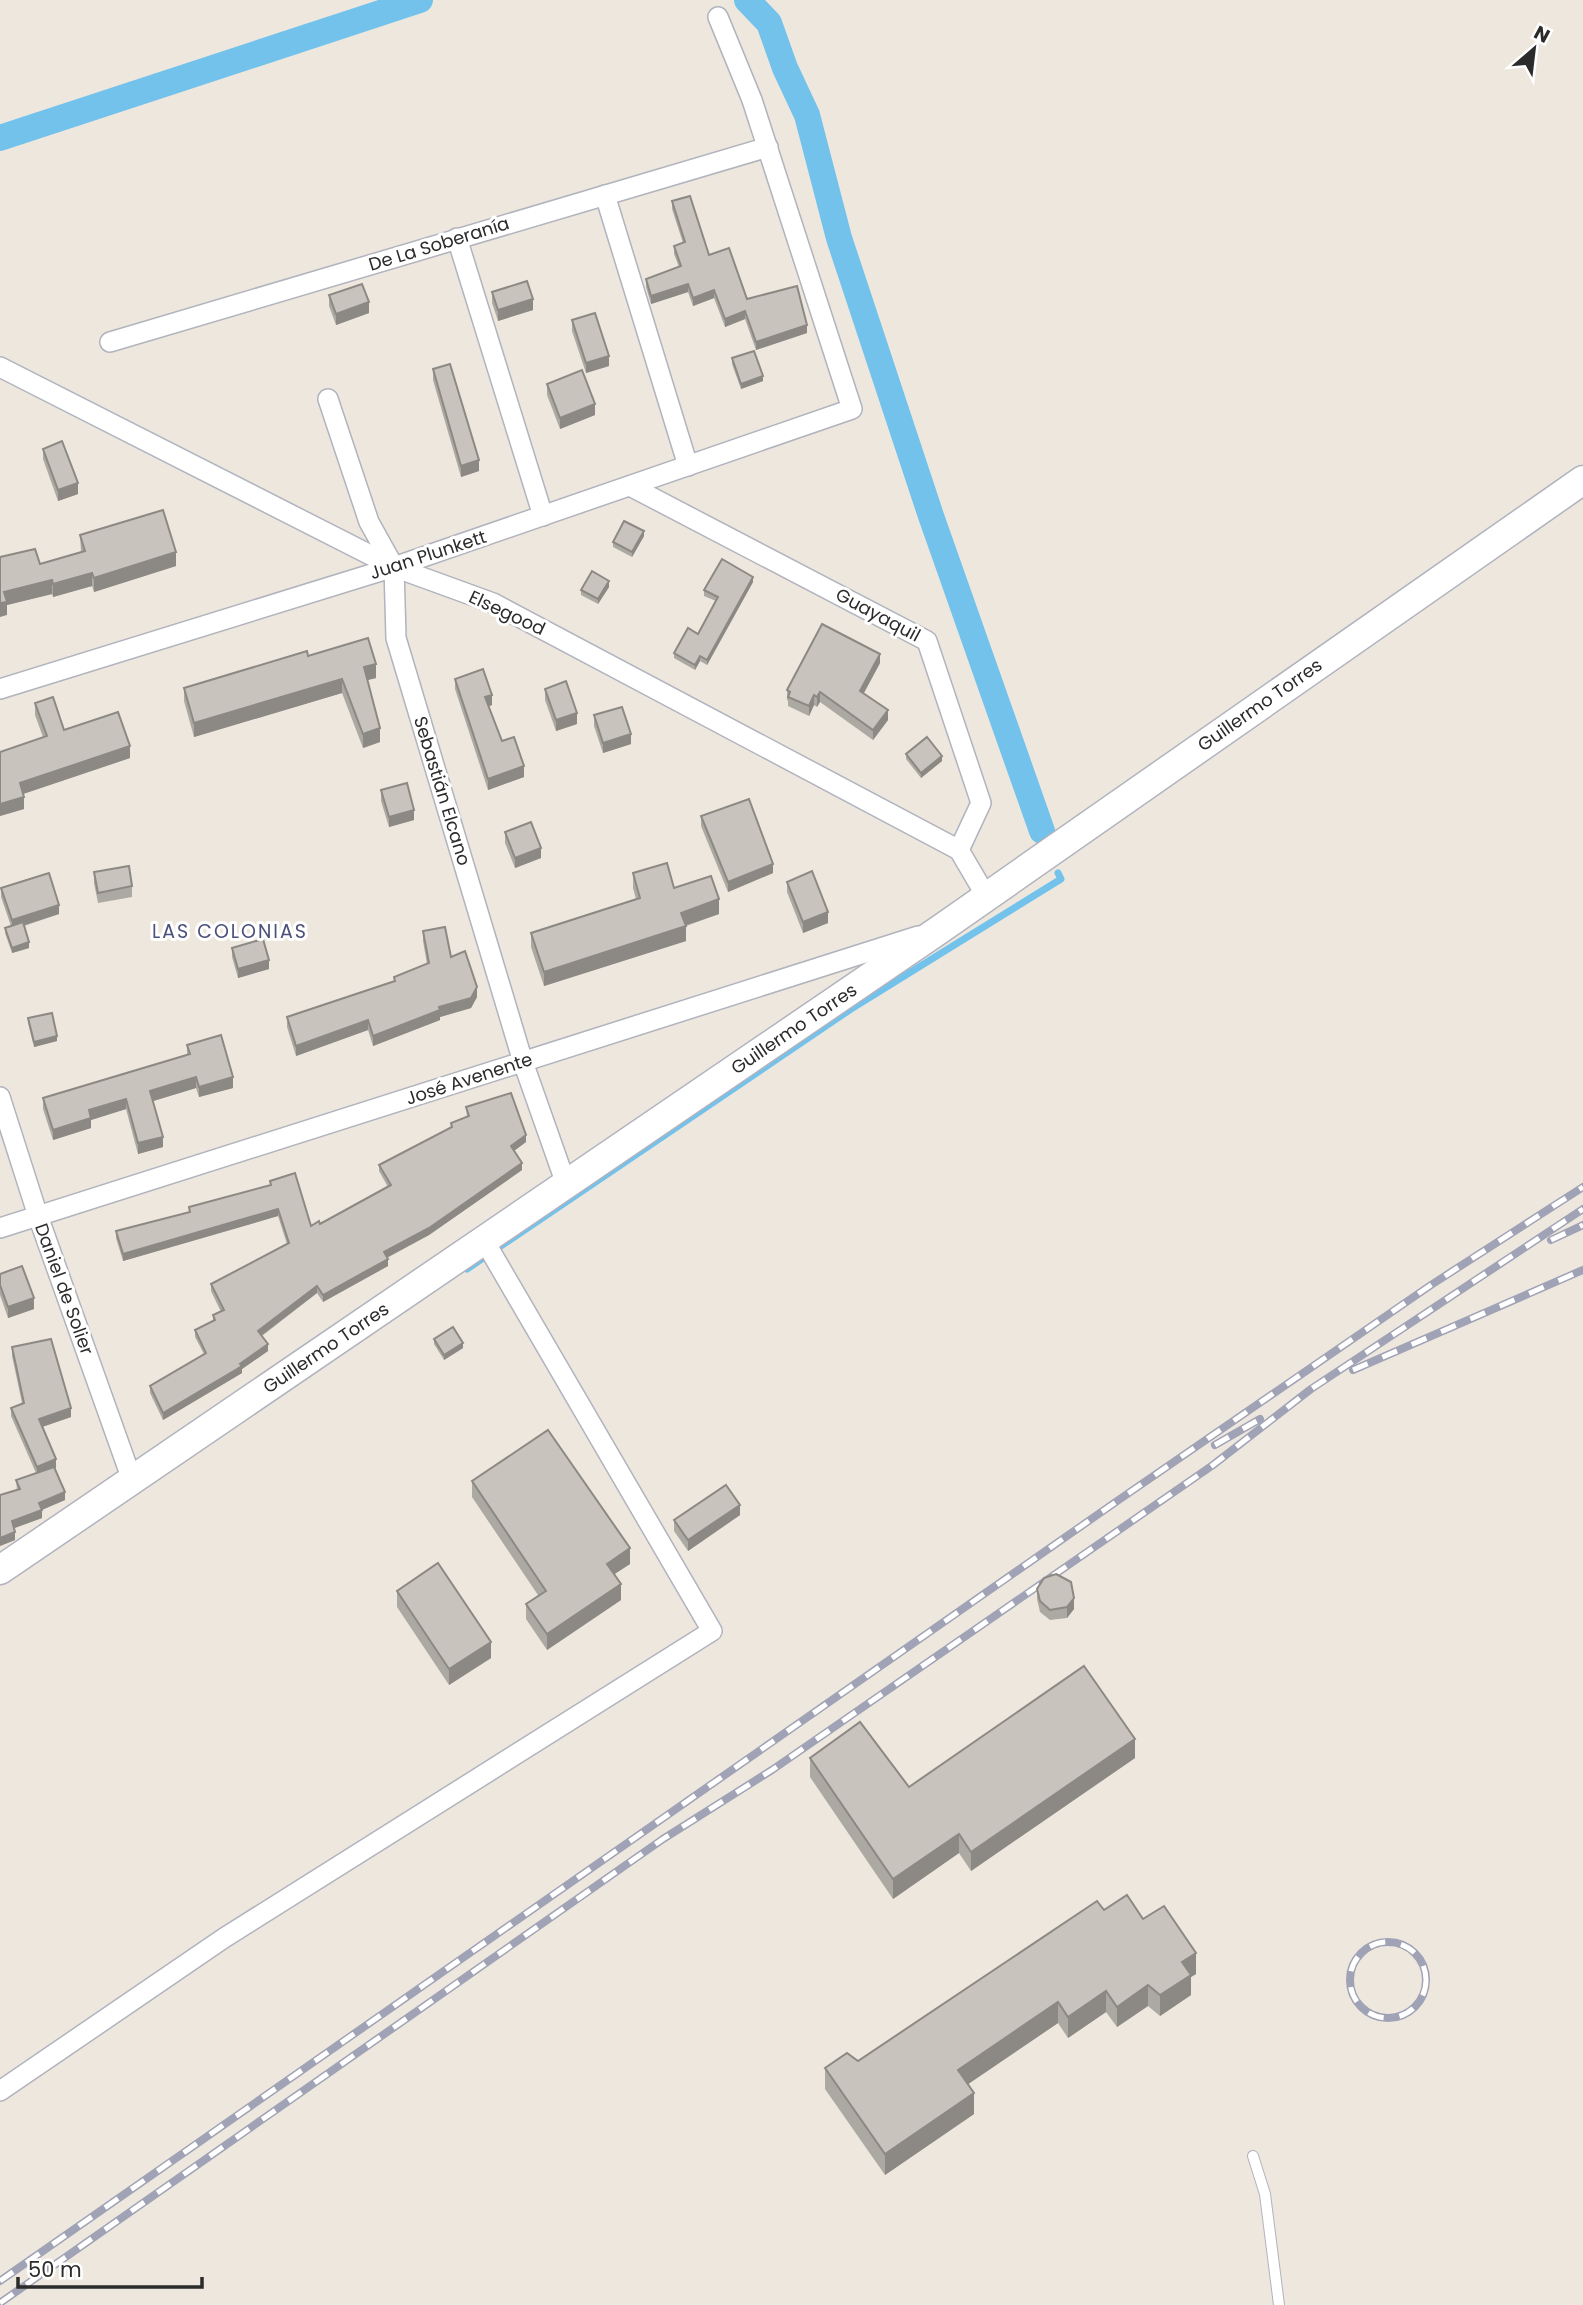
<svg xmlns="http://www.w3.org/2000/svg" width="1583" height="2305" viewBox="0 0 1583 2305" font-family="Poppins,sans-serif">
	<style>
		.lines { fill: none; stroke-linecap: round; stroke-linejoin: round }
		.stream { stroke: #73c2ec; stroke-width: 7 }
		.canal { stroke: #73c2ec; stroke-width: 26 }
		.lane-casing { stroke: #b1b3be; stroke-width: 12 }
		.street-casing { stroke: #b1b3be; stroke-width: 22 }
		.secondary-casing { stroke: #b1b3be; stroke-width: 31 }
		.lane { stroke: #fff; stroke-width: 10 }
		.street { stroke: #fff; stroke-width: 19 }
		.secondary { stroke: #fff; stroke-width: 28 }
		.rail-casing { stroke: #a0a2b5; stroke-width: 8 }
		.rail { stroke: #fff; stroke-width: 5; stroke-dasharray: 16; stroke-linecap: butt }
		.wall { fill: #aca9a3 }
		.shaded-wall { fill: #8c8984 }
		.building { fill: #c8c4bd; stroke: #8c8984; stroke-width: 2 }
		.labels { text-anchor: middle; stroke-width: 6; stroke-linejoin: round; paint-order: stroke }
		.street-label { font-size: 18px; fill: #2b2b2b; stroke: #fff }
		.neighbourhood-label { font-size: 19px; letter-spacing: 2px; fill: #4c517b; stroke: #fff }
	</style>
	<rect width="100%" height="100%" fill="#ede7de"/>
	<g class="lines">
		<path class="stream" d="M 467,1269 L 851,1009 L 1061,879 L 1058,873"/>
		<g class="canal">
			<path d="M 747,0 L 769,23 L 785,68 L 807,115 L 839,238 L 931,516 L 1042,831"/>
			<path d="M 0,138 L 420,0"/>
		</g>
		<g class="lane-casing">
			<path id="lane" d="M 1253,2156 L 1265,2194 L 1279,2305"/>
		</g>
		<g class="street-casing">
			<g id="street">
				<path d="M 605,195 L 688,466"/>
				<path d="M 457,238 L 543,516"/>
				<path d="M 110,342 L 768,147"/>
				<path d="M 0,367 L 394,567 L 493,603 L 959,850 L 986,896"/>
				<path d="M 328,399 L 369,522 L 394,567 L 396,638 L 523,1062 L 566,1184"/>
				<path d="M 630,486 L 927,641 L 981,803 L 959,850"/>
				<path d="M 0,689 L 394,567 L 852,409 L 752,100 L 718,17"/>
				<path d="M 0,1097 L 38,1216 L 132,1480"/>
				<path d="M 0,1228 L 918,936"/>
				<path d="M 0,2091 L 224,1938 L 712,1631 L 484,1240"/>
			</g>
		</g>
		<g class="secondary-casing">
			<path id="secondary" d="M 0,1570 L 939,930 L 1583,480"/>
		</g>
		<use href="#lane" class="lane"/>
		<use href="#street" class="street"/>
		<use href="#secondary" class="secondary"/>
		<g class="rail-casing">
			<g id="rail">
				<path d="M 1551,1240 L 1583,1225"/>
				<path d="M 1353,1370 L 1583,1270"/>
				<path d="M 1215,1445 L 1260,1419"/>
				<circle cx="1388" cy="1980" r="38"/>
				<path d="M 0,2281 L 1120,1499 L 1431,1285 L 1583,1187"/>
				<path d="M 0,2303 L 663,1839 L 772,1770 L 1213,1465 L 1311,1389 L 1583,1209"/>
			</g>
		</g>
		<use href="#rail" class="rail"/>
	</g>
	<g class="wall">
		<path d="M 672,201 L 709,255 L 747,299 L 807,333 L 756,350 L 745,319 L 725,327 L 714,298 L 693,306 L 688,292 L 651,304 L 646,287 L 646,279 L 679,267 L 674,254 L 674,246 L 683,243 L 672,209 Z"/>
		<path d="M 492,292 L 533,310 L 498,321 L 492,303 Z"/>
		<path d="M 329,295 L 369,313 L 336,325 L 329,306 Z"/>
		<path d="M 572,320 L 609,366 L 586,373 L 572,331 Z"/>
		<path d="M 732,358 L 763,381 L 741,389 L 732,364 Z"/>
		<path d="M 433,369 L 479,471 L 461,477 L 433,380 Z"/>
		<path d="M 547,384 L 595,415 L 560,429 L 547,395 Z"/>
		<path d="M 43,449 L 78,494 L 58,501 L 43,459 Z"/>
		<path d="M 80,535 L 176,566 L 94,592 L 92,586 L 53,597 L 52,594 L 7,605 L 7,615 L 0,557 L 40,564 L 81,552 Z"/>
		<path d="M 644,536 L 632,557 L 613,547 L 613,542 Z"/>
		<path d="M 753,582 L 707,665 L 700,661 L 695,670 L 674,658 L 674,653 L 698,634 L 716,601 L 704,596 L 704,590 Z"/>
		<path d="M 609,587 L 598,604 L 581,595 L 581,590 Z"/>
		<path d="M 308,656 L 376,678 L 367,680 L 380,742 L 363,748 L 342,693 L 194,737 L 184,701 L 184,688 Z"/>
		<path d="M 880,663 L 864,693 L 888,720 L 873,740 L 820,702 L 817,707 L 814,705 L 809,716 L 788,706 L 788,701 L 787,700 L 787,690 Z"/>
		<path d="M 455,679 L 492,705 L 488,707 L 502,741 L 524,777 L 488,790 L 455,689 Z"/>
		<path d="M 545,689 L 577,724 L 556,731 L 545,700 Z"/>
		<path d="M 35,703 L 64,730 L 130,758 L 23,794 L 24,809 L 0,816 L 43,737 L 35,715 Z"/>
		<path d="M 594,715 L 631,744 L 603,753 L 594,726 Z"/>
		<path d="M 906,754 L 942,761 L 921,778 L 906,759 Z"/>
		<path d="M 381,790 L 414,820 L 389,827 L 381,801 Z"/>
		<path d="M 701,816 L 773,873 L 728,892 L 701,826 Z"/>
		<path d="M 505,832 L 541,858 L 515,868 L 505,843 Z"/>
		<path d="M 94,872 L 132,886 L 132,897 L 98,903 L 94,883 Z"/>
		<path d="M 633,873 L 674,888 L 719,914 L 686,926 L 686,941 L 544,986 L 531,947 L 531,933 L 636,899 L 633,888 Z"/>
		<path d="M 787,882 L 828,923 L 803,933 L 787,892 Z"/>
		<path d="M 1,888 L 59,914 L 24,926 L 29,948 L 12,953 L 5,933 L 5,928 L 11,926 L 1,897 Z"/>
		<path d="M 423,931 L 451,957 L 477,997 L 471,1008 L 440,1017 L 440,1020 L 373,1046 L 368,1030 L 296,1056 L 287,1027 L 287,1017 L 394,981 L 394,977 L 427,964 L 423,941 Z"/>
		<path d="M 232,948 L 269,969 L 238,978 L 232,957 Z"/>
		<path d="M 28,1018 L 57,1041 L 34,1047 L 28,1023 Z"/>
		<path d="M 187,1045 L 233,1088 L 199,1097 L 196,1088 L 153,1101 L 163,1147 L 138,1154 L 126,1109 L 91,1120 L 91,1128 L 53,1140 L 43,1109 L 43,1098 L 187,1055 Z"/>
		<path d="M 466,1107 L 526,1142 L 514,1151 L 522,1170 L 429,1235 L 387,1258 L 388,1266 L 323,1302 L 317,1293 L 262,1336 L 268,1351 L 242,1369 L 242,1373 L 163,1420 L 150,1393 L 150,1386 L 204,1354 L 195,1337 L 195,1330 L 213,1322 L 213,1315 L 221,1312 L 211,1291 L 211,1284 L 287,1244 L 278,1216 L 123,1261 L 116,1238 L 116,1231 L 189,1213 L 189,1207 L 270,1185 L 270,1181 L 311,1226 L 320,1224 L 388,1187 L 379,1171 L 379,1165 L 451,1128 L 451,1123 L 467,1117 Z"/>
		<path d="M 0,1274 L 34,1309 L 8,1318 L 0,1295 Z"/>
		<path d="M 434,1339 L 463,1348 L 444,1360 L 434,1344 Z"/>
		<path d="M 12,1347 L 71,1417 L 42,1427 L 65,1500 L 42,1510 L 42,1518 L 14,1528 L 15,1540 L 0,1546 L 0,1495 L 17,1490 L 16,1480 L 36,1473 L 11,1416 L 11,1408 L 22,1403 L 12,1356 Z"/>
		<path d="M 472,1481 L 630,1564 L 614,1574 L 621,1600 L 547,1650 L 526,1619 L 526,1604 L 538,1595 L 472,1497 Z"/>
		<path d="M 740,1515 L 688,1551 L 674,1531 L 674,1520 Z"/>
		<path d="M 1037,1589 L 1074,1609 L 1067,1618 L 1050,1620 L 1040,1612 L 1037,1599 Z"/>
		<path d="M 397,1591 L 491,1658 L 449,1685 L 397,1607 Z"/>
		<path d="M 810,1758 L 909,1787 L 1135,1758 L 971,1871 L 959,1853 L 893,1899 L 810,1777 Z"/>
		<path d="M 1104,1910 L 1143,1919 L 1196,1974 L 1191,1977 L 1191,1995 L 1160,2016 L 1148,2006 L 1117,2027 L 1106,2012 L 1068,2038 L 1058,2023 L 968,2084 L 974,2114 L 885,2175 L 825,2089 L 825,2068 L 858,2061 Z"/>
	</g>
	<g class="shaded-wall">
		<path d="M 688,284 L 688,292 L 651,304 L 651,296 Z"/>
		<path d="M 714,290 L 714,298 L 693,306 L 693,298 Z"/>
		<path d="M 533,299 L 533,310 L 498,321 L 498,310 Z"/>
		<path d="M 369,302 L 369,313 L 336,325 L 336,314 Z"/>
		<path d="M 745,311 L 745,319 L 725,327 L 725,319 Z"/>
		<path d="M 807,325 L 807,333 L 756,350 L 756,342 Z"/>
		<path d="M 609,356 L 609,366 L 586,373 L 586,363 Z"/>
		<path d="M 763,376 L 763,381 L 741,389 L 741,384 Z"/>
		<path d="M 595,404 L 595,415 L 560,429 L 560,418 Z"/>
		<path d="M 479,460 L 479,471 L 461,477 L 461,466 Z"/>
		<path d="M 78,483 L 78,494 L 58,501 L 58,490 Z"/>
		<path d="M 644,531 L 644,536 L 632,557 L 632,552 Z"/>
		<path d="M 176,552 L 176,566 L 94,592 L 94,578 Z"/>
		<path d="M 92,573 L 92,586 L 53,597 L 53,584 Z"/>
		<path d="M 753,577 L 753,582 L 707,665 L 707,660 Z"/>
		<path d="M 52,580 L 52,594 L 7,605 L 7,615 L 0,617 L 0,603 L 4,592 Z"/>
		<path d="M 609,581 L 609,587 L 598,604 L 598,599 Z"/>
		<path d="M 880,654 L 880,663 L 860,700 L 860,691 Z"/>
		<path d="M 700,656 L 700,661 L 695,670 L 695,665 Z"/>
		<path d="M 376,664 L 376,678 L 364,681 L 364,667 Z"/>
		<path d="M 342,679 L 342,693 L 194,737 L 194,723 Z"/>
		<path d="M 820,692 L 820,702 L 817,707 L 817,697 Z"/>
		<path d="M 492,695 L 492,705 L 485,708 L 485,697 Z"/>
		<path d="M 814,695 L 814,705 L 809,716 L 809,706 Z"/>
		<path d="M 888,710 L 888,720 L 873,740 L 873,730 Z"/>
		<path d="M 577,713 L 577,724 L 556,731 L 556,720 Z"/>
		<path d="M 380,728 L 380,742 L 363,748 L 363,734 Z"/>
		<path d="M 631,734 L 631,744 L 603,753 L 603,743 Z"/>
		<path d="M 130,746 L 130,758 L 20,795 L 20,783 Z"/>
		<path d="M 942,756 L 942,761 L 921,778 L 921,773 Z"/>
		<path d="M 524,766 L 524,777 L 488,790 L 488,779 Z"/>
		<path d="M 24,797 L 24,809 L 0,816 L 0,804 Z"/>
		<path d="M 414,810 L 414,820 L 389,827 L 389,817 Z"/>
		<path d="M 541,848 L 541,858 L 515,868 L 515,858 Z"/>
		<path d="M 773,864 L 773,873 L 728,892 L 728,882 Z"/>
		<path d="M 719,899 L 719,914 L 681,927 L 681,913 Z"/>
		<path d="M 59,905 L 59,914 L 12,929 L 12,920 Z"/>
		<path d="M 828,912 L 828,923 L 803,933 L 803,922 Z"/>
		<path d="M 686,926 L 686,941 L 544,986 L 544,972 Z"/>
		<path d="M 29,942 L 29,948 L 12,953 L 12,948 Z"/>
		<path d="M 269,960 L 269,969 L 238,978 L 238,969 Z"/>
		<path d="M 477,987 L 477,997 L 471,1008 L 440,1017 L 440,1020 L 373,1046 L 373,1036 L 439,1007 Z"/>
		<path d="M 368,1020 L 368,1030 L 296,1056 L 296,1046 Z"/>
		<path d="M 57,1036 L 57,1041 L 34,1047 L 34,1042 Z"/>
		<path d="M 196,1077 L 196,1088 L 150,1102 L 150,1091 Z"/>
		<path d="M 233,1077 L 233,1088 L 199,1097 L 199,1087 Z"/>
		<path d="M 126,1099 L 126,1109 L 91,1120 L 91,1128 L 53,1140 L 53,1130 L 89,1110 Z"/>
		<path d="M 526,1135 L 526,1142 L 511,1153 L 511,1146 Z"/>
		<path d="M 163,1137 L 163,1147 L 138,1154 L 138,1143 Z"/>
		<path d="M 522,1163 L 522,1170 L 429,1235 L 384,1259 L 384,1252 Z"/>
		<path d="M 278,1209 L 278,1216 L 123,1261 L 123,1254 Z"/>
		<path d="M 388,1259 L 388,1266 L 323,1302 L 323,1295 Z"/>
		<path d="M 317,1286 L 317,1293 L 258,1338 L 258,1331 Z"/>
		<path d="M 34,1298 L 34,1309 L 8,1318 L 8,1307 Z"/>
		<path d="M 463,1343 L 463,1348 L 444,1360 L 444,1355 Z"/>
		<path d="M 268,1344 L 268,1351 L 242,1369 L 242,1373 L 163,1420 L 163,1413 L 240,1364 Z"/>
		<path d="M 71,1408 L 71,1417 L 39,1428 L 39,1419 Z"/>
		<path d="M 56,1459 L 56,1468 L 37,1476 L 37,1467 Z"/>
		<path d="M 65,1492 L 65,1500 L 39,1511 L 39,1503 Z"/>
		<path d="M 740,1505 L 740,1515 L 688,1551 L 688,1540 Z"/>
		<path d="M 42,1510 L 42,1518 L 12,1529 L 12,1521 Z"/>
		<path d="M 15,1532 L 15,1540 L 0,1546 L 0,1538 Z"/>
		<path d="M 630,1548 L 630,1564 L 607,1579 L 607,1564 Z"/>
		<path d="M 621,1584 L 621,1600 L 547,1650 L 547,1634 Z"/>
		<path d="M 1074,1598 L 1074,1609 L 1067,1618 L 1067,1607 Z"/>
		<path d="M 491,1642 L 491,1658 L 449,1685 L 449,1669 Z"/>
		<path d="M 1135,1739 L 1135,1758 L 971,1871 L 971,1852 Z"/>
		<path d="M 959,1834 L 959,1853 L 893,1899 L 893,1879 Z"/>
		<path d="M 1196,1953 L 1196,1974 L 1191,1977 L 1191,1995 L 1160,2016 L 1160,1995 L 1182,1962 Z"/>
		<path d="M 1148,1985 L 1148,2006 L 1117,2027 L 1117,2007 Z"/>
		<path d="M 1106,1991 L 1106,2012 L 1068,2038 L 1068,2017 Z"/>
		<path d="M 1058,2002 L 1058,2023 L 958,2091 L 958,2070 Z"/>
		<path d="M 974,2093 L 974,2114 L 885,2175 L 885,2154 Z"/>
	</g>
	<g class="building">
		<path d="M 690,196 L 709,255 L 729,248 L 747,299 L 797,286 L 807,325 L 756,342 L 745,311 L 725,319 L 714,290 L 693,298 L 688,284 L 651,296 L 646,279 L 681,266 L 674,246 L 685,242 L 672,201 Z"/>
		<path d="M 527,281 L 533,299 L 498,310 L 492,292 Z"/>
		<path d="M 362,284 L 369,302 L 336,314 L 329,295 Z"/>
		<path d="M 595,313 L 609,356 L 586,363 L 572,320 Z"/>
		<path d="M 754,351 L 763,376 L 741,384 L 732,358 Z"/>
		<path d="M 450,364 L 479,460 L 461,466 L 433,369 Z"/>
		<path d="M 582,370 L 595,404 L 560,418 L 547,384 Z"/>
		<path d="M 62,441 L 78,483 L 58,490 L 43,449 Z"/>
		<path d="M 163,510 L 176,552 L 94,578 L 92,573 L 53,584 L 52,580 L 4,592 L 7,602 L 0,603 L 0,557 L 35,549 L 40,564 L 85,551 L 80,535 Z"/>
		<path d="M 624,521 L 644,531 L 632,552 L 613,542 Z"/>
		<path d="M 722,559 L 753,577 L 707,660 L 700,656 L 695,665 L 674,653 L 688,628 L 698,634 L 718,597 L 704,590 Z"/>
		<path d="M 592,571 L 609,581 L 598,599 L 581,590 Z"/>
		<path d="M 822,624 L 880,654 L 860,691 L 888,710 L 873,730 L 820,692 L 817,697 L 814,695 L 809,706 L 788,697 L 790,692 L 787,690 Z"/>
		<path d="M 368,638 L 376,664 L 364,667 L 380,728 L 363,734 L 342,679 L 194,723 L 184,688 L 307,651 L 308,656 Z"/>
		<path d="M 483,669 L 492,695 L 485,697 L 502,741 L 514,737 L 524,766 L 488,779 L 455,679 Z"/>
		<path d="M 566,681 L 577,713 L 556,720 L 545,689 Z"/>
		<path d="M 53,697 L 64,730 L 118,712 L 130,746 L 20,783 L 24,797 L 0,804 L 0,752 L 47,736 L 35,703 Z"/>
		<path d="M 622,707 L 631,734 L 603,743 L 594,715 Z"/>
		<path d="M 927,737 L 942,756 L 921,773 L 906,754 Z"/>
		<path d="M 407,783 L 414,810 L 389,817 L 381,790 Z"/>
		<path d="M 749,799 L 773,864 L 728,882 L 701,816 Z"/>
		<path d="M 531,822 L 541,848 L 515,858 L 505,832 Z"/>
		<path d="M 667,863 L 674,888 L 711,876 L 719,899 L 681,913 L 686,926 L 544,972 L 531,933 L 640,898 L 633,873 Z"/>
		<path d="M 129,866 L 132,886 L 98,893 L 94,872 Z"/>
		<path d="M 812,871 L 828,912 L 803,922 L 787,882 Z"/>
		<path d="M 49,873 L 59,905 L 12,920 L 1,888 Z"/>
		<path d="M 23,922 L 29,942 L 12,948 L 5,928 Z"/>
		<path d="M 445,927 L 451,957 L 465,951 L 477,987 L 471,998 L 439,1007 L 440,1010 L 373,1036 L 368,1020 L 296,1046 L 287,1017 L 395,981 L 394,977 L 429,963 L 423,931 Z"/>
		<path d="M 263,939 L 269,960 L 238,969 L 232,948 Z"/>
		<path d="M 52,1013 L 57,1036 L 34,1042 L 28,1018 Z"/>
		<path d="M 221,1035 L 233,1077 L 199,1087 L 196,1077 L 150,1091 L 163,1137 L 138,1143 L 126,1099 L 89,1110 L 91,1118 L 53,1130 L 43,1098 L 190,1054 L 187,1045 Z"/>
		<path d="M 511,1093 L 526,1135 L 511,1146 L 522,1163 L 429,1228 L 384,1252 L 388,1259 L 323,1295 L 317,1286 L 258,1331 L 268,1344 L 240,1364 L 242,1366 L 163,1413 L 150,1386 L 206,1353 L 195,1330 L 215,1320 L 213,1315 L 224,1310 L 211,1284 L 289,1243 L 278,1209 L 123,1254 L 116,1231 L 190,1212 L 189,1207 L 271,1185 L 270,1181 L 295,1173 L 311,1226 L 319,1221 L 320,1224 L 391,1185 L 379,1165 L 452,1127 L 451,1123 L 469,1116 L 466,1107 Z"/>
		<path d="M 22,1266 L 34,1298 L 8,1307 L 0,1285 L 0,1274 Z"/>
		<path d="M 453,1327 L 463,1343 L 444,1355 L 434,1339 Z"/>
		<path d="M 51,1339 L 71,1408 L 39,1419 L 56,1459 L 37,1467 L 11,1408 L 24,1403 L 12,1347 Z"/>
		<path d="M 548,1430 L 630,1548 L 607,1564 L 621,1584 L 547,1634 L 526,1604 L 546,1591 L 472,1481 Z"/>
		<path d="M 54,1467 L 65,1492 L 39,1503 L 42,1510 L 12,1521 L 15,1532 L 0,1538 L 0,1495 L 20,1489 L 16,1480 Z"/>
		<path d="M 726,1485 L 740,1505 L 688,1540 L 674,1520 Z"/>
		<path d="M 438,1563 L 491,1642 L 449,1669 L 397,1591 Z"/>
		<path d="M 1056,1574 L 1071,1582 L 1074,1598 L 1067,1607 L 1050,1610 L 1040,1601 L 1037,1589 L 1044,1578 Z"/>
		<path d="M 1084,1666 L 1135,1739 L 971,1852 L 959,1834 L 893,1879 L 810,1758 L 860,1722 L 909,1787 Z"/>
		<path d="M 1127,1895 L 1143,1919 L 1164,1906 L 1196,1953 L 1182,1962 L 1191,1975 L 1160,1995 L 1148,1985 L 1117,2007 L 1106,1991 L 1068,2017 L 1058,2002 L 958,2070 L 974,2093 L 885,2154 L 825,2068 L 847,2053 L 858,2061 L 1097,1901 L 1104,1910 Z"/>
	</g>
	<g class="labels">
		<g class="street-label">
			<text transform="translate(439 244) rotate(-17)" y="6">De La Soberanía</text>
			<text transform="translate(428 555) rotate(-18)" y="6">Juan Plunkett</text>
			<text transform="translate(507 613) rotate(25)" y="6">Elsegood</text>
			<text transform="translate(878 615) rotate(28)" y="6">Guayaquil</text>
			<text transform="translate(1260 705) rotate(-35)" y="6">Guillermo Torres</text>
			<text transform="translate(442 791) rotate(73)" y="6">Sebastián Elcano</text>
			<text transform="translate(794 1029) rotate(-34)" y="6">Guillermo Torres</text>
			<text transform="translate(469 1079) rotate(-18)" y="6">José Avenente</text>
			<text transform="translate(64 1289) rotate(70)" y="6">Daniel de Solier</text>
			<text transform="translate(326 1348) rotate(-34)" y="6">Guillermo Torres</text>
		</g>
		<g class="neighbourhood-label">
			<text x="230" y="938">LAS COLONIAS</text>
		</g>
	</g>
	<g transform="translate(1534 49) rotate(28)" stroke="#ffffff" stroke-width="5" paint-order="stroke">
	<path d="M0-5L12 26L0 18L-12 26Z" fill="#2b2b2b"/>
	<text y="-10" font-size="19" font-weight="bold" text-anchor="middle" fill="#2b2b2b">N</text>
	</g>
	<path d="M18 2277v10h184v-10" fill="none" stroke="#2b2b2b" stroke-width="3.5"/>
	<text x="28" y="2277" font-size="21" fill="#2b2b2b" stroke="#ffffff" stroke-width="5" paint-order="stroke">50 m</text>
</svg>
